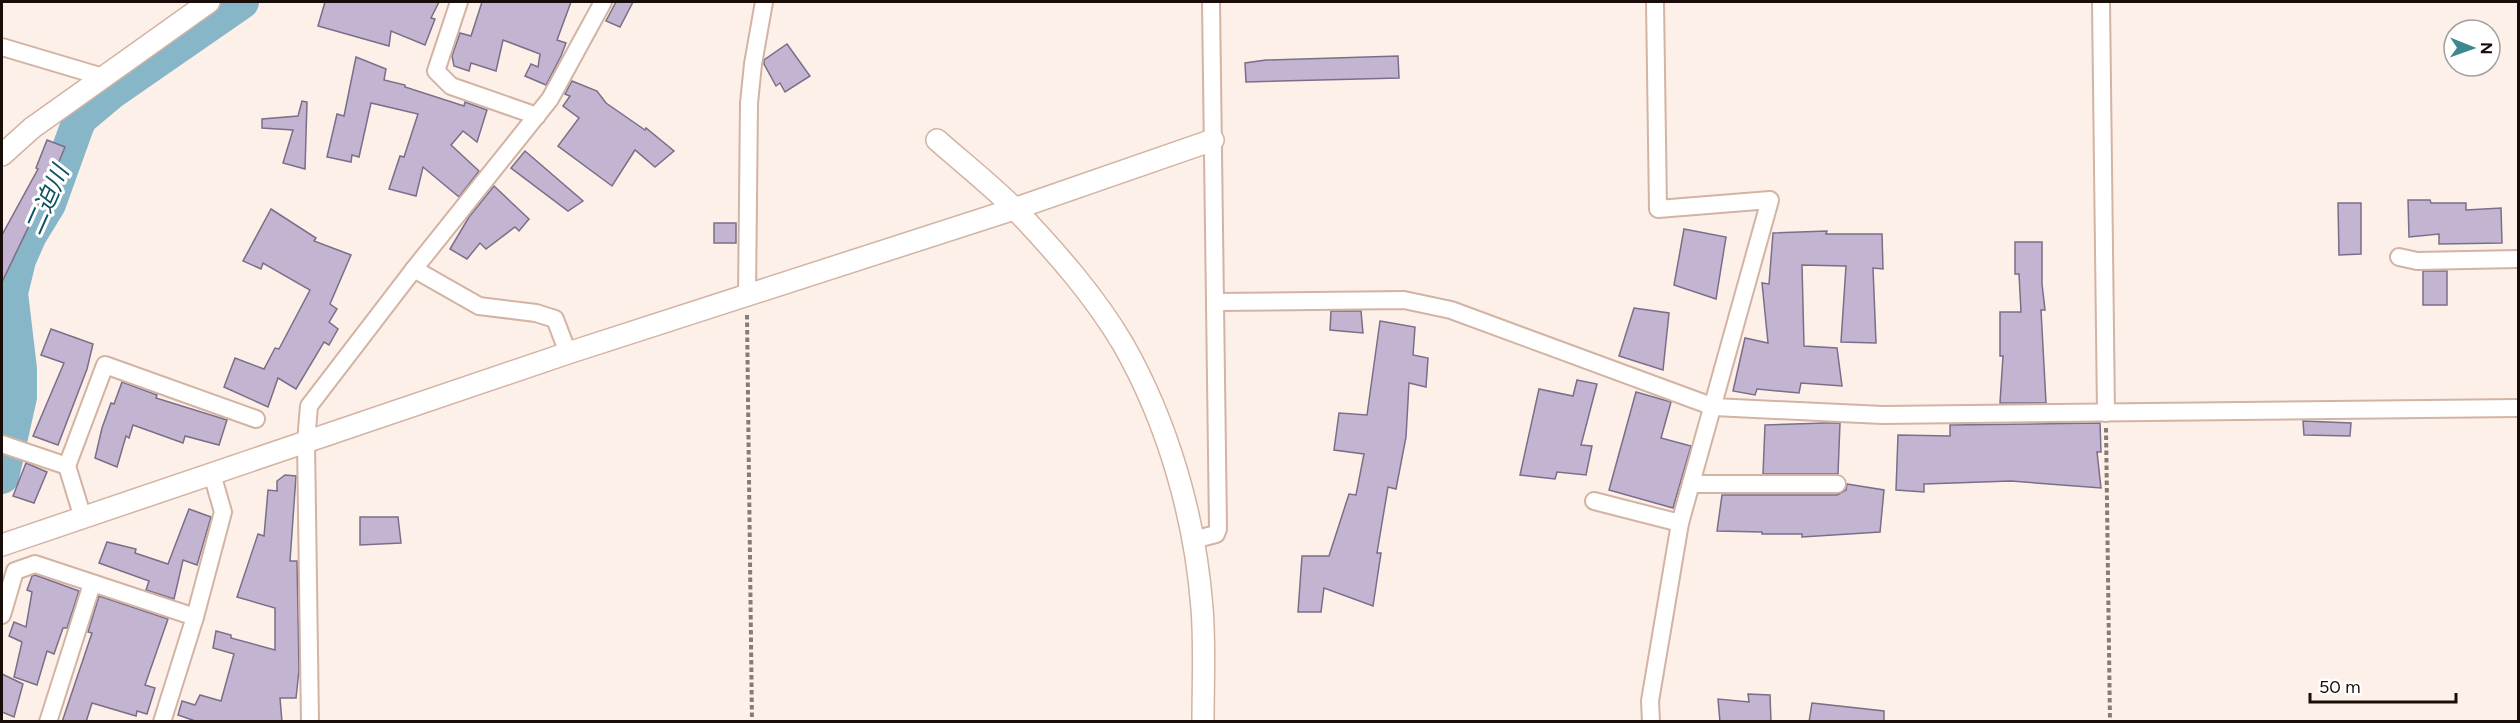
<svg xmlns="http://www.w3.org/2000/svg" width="2520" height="723" viewBox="0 0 2520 723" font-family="Figtree,'Noto Sans JP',sans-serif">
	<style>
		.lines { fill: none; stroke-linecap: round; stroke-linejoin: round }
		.river { stroke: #86b6c7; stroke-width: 34 }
		.building { fill: #c3b5d2; stroke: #7a6e88; stroke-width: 1.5 }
		.minor-casing { stroke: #d3b3a3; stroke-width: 20 }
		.tertiary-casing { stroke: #d3b3a3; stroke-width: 24 }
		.path { stroke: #877b75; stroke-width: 4; stroke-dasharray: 4.5 3; stroke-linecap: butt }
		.minor { stroke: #fff; stroke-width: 16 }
		.tertiary { stroke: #fff; stroke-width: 21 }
		.labels { text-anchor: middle; stroke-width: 6; stroke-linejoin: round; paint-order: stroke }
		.water-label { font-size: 24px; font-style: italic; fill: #0f5163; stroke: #fff }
	</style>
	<rect width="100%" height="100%" fill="#fdf0e9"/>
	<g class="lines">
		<path class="river" d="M 2,477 L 20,397 L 20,369 L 11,293 L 19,260 L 30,235 L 49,204 L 77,126 L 81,118 L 112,92 L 242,2"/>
	</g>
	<g class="building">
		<path d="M 325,2 L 439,2 L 431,18 L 435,19 L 425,45 L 391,31 L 389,46 L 318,26 Z"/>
		<path d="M 482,2 L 571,2 L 557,40 L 566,43 L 561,56 L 546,85 L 525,76 L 531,64 L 538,67 L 540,54 L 503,40 L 496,71 L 471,63 L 469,71 L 454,66 L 452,56 L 460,33 L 471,36 Z"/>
		<path d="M 616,2 L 633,2 L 620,27 L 606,21 Z"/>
		<path d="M 787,44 L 810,76 L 785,92 L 780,83 L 776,86 L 764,64 L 764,60 Z"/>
		<path d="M 1398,56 L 1399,78 L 1246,82 L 1245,63 L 1266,60 Z"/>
		<path d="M 356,57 L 386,69 L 384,80 L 405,85 L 405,87 L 464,106 L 465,102 L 487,110 L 477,142 L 463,131 L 451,145 L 479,171 L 459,197 L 423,167 L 416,196 L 389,189 L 400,156 L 404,157 L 418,114 L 371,103 L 359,157 L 352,155 L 351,162 L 327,157 L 337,114 L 344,116 Z"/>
		<path d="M 572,81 L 597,91 L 606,103 L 645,130 L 646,128 L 674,151 L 655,167 L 635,150 L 612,186 L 558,146 L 579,118 L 563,106 L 570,96 L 565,94 Z"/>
		<path d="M 302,101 L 307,102 L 305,169 L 283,163 L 293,130 L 262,128 L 262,119 L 298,116 Z"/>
		<path d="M 47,140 L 65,147 L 53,176 L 2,282 L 2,235 L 38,169 L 36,168 Z"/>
		<path d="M 525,151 L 583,201 L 568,211 L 511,168 Z"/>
		<path d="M 494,186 L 529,219 L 519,231 L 515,227 L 486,249 L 480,243 L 467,259 L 450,249 L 469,217 Z"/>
		<path d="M 2408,200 L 2430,200 L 2431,203 L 2466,203 L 2466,210 L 2501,208 L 2502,243 L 2439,244 L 2439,234 L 2409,237 Z"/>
		<path d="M 2338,203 L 2361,203 L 2361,254 L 2339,255 Z"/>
		<path d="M 271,209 L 316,238 L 314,241 L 351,255 L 330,304 L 337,309 L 329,322 L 338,329 L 329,345 L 324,342 L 296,389 L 278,378 L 268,407 L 224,387 L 235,358 L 264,369 L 275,348 L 279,349 L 310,290 L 263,263 L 261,269 L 243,261 Z"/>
		<rect x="714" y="223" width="22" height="20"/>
		<path d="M 1684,229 L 1726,237 L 1716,299 L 1674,285 Z"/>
		<path d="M 1827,231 L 1826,234 L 1882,234 L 1883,269 L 1873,268 L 1876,343 L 1841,342 L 1846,266 L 1802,265 L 1804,346 L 1837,348 L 1842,386 L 1801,383 L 1799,393 L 1757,389 L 1755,395 L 1733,391 L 1745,338 L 1768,343 L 1762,283 L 1769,284 L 1773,233 Z"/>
		<path d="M 2015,242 L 2042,242 L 2042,284 L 2045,310 L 2041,310 L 2046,403 L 2000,403 L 2003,356 L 2000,356 L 2000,312 L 2021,312 L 2019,274 L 2015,274 Z"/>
		<rect x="2423" y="271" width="24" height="34"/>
		<path d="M 1634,308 L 1669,313 L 1663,370 L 1619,356 Z"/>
		<path d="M 1331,311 L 1361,311 L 1363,333 L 1330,330 Z"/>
		<path d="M 1380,321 L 1415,327 L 1413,355 L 1428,358 L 1426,387 L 1409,383 L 1406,437 L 1396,489 L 1388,487 L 1377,553 L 1381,553 L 1373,606 L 1324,588 L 1321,612 L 1298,612 L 1302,556 L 1329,556 L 1349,494 L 1356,495 L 1364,454 L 1334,450 L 1339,413 L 1367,415 Z"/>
		<path d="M 51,329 L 93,344 L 87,369 L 58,445 L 33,436 L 64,363 L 41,355 Z"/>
		<path d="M 1577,380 L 1597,384 L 1581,445 L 1592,446 L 1586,475 L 1557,472 L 1555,479 L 1520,475 L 1539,389 L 1573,396 Z"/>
		<path d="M 122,382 L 157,395 L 156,398 L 227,420 L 219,445 L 185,436 L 183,443 L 133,425 L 129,438 L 126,436 L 117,467 L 95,458 L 102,428 L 111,403 L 114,404 Z"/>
		<path d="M 1636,392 L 1671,402 L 1661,438 L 1691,446 L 1673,508 L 1609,490 Z"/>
		<path d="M 2303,421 L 2351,423 L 2350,436 L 2304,435 Z"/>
		<path d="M 1826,423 L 1840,423 L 1838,474 L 1763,474 L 1765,425 Z"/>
		<path d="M 2100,423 L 2101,452 L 2097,452 L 2101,488 L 2011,481 L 1924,484 L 1924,492 L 1896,490 L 1898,435 L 1950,436 L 1950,425 Z"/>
		<path d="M 26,463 L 47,472 L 34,503 L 13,496 Z"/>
		<path d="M 285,475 L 296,476 L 290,561 L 297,561 L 299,670 L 296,698 L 280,698 L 282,722 L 198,722 L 178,715 L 182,701 L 195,705 L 200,695 L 221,701 L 234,654 L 213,648 L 216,631 L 231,635 L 231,638 L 275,650 L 275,608 L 237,597 L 258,534 L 264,536 L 268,490 L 277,491 L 277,481 Z"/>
		<path d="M 1847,484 L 1884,490 L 1880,532 L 1802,537 L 1802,534 L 1762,534 L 1762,532 L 1717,531 L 1722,495 L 1837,495 L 1846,490 Z"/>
		<path d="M 189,509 L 211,517 L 197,565 L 183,560 L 174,599 L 146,590 L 149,581 L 99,563 L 107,542 L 136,549 L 135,553 L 168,564 Z"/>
		<path d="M 360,517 L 398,517 L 401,543 L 360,545 Z"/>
		<path d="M 35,575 L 79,591 L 67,628 L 63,628 L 54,654 L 47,651 L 37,685 L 14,677 L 22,642 L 9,636 L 14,622 L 26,627 L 32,592 L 27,590 L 32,576 Z"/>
		<path d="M 99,596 L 168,619 L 145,685 L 155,688 L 147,714 L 137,711 L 136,716 L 92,703 L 86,722 L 62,722 L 92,633 L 88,632 Z"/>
		<path d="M 2,674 L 23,684 L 14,717 L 2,712 Z"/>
		<path d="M 1748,694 L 1770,695 L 1771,722 L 1720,722 L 1718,699 L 1749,702 Z"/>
		<path d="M 1812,703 L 1884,711 L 1884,722 L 1809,722 Z"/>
	</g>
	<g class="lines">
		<g class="minor-casing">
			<g id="minor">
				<path d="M 459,2 L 436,71 L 451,86 L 537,116"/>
				<path d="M 2101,2 L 2106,413"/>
				<path d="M 2,47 L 103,77"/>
				<path d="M 2399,257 L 2417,261 L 2518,259"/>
				<path d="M 414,269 L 479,306 L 536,313 L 555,319 L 568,353"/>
				<path d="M 747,296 L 749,103 L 753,64 L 764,2"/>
				<path d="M 1216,302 L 1404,300 L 1451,310 L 1714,407 L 1882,415 L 2518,408"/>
				<path d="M 2,444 L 67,466 L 83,518"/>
				<path d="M 67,466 L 105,365 L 256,419"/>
				<path d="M 1691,484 L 1837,484"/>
				<path d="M 1594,501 L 1680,523"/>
				<path d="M 1193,540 L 1216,534 L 1218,529 L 1211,2"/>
				<path d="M 2,615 L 15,571 L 35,564 L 195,617"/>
				<path d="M 48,722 L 92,584"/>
				<path d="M 162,722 L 195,617 L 223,512 L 212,474"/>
				<path d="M 310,722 L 306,442 L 309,406 L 414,269 L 550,99 L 603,2"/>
				<path d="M 1651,722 L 1650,701 L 1680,523 L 1770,200 L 1658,209 L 1655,2"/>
			</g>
		</g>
		<g class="tertiary-casing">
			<g id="tertiary">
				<path d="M 937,140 C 963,163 991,185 1015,209 C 1054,250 1094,295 1123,344 C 1168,423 1195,517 1202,608 C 1205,645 1203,684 1203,722"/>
				<path d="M 2,155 L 32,128 L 209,2"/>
				<path d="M 2,545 L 568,353 L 1014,209 L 1213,140"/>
			</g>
		</g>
		<g class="path">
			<path d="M 747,315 L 752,722"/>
			<path d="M 2106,428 L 2110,722"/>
		</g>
		<use href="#minor" class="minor"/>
		<use href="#tertiary" class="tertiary"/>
	</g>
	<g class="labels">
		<g class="water-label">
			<text transform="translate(47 200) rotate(-66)" y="8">二迫川</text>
		</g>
	</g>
	<rect width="2520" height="723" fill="none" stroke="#180d08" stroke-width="6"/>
	<g transform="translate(2472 48) rotate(91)"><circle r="28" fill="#ffffff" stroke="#a39e9c" stroke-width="1.5"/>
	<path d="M0-4.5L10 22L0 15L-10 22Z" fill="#3f878e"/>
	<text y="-9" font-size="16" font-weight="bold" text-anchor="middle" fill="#180d08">N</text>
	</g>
	<path d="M2310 693v9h146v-9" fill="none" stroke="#180d08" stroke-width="3"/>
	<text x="2319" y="693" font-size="18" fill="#180d08" stroke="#ffffff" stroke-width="4.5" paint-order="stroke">50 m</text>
</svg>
